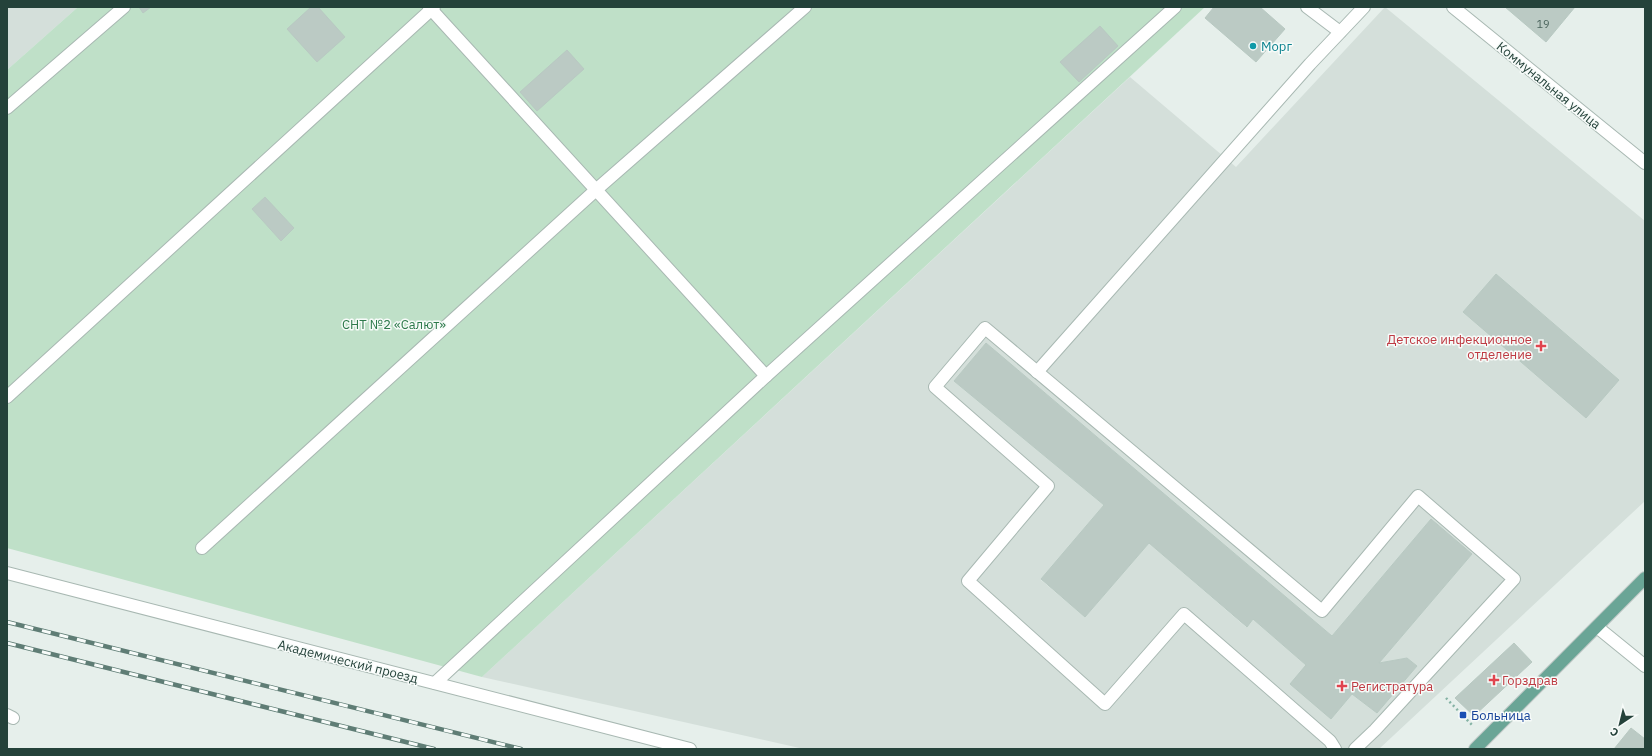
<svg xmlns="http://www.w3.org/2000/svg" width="1652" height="756" viewBox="0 0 1652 756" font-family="'IBM Plex Sans',sans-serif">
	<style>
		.built { fill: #d4dfda; fill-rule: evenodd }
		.green { fill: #bfe0c8 }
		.building { fill: #bbcac4; stroke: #b8c9c2 }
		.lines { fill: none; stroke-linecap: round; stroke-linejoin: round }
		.minor-casing { stroke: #a8b8b2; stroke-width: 14 }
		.major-casing { stroke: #c2cac8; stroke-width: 14 }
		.path { stroke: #86b3a5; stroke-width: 2.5; stroke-dasharray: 2 3; stroke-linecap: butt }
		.minor { stroke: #fff; stroke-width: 12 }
		.major { stroke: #6aa596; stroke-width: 12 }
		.rail-casing { stroke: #5f7d75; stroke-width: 4.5 }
		.rail { stroke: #f7fbf9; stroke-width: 3; stroke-dasharray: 9; stroke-linecap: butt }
		.culture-dot { fill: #0f9aa8; stroke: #f7fbf9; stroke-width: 1.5 }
		.health-dot { fill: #e0444e; stroke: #f7fbf9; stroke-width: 1.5 }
		.transit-dot { fill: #1a4fb4; stroke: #f7fbf9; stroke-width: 1.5 }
		.labels { text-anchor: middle; stroke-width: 3; stroke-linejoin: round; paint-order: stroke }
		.number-label { font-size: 11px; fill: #4a645c }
		.culture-label { font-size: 13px; fill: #0d838f; stroke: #f7fbf9; text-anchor: start }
		.street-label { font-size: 13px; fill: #24423a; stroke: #f7fbf9 }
		.park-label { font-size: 13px; fill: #2d7a4b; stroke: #f7fbf9 }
		.health-label { font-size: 13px; fill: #be3a42; stroke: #f7fbf9; text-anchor: start }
		.transit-label { font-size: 13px; fill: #164399; stroke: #f7fbf9; text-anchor: start }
	</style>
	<rect width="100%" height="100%" fill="#e6efeb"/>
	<g class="built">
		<path d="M 7,7 L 78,7 L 7,70 Z"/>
		<path d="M 1385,7 L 1645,221 L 1645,501 L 1379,749 L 804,749 L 482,677 L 1130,77 L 1236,167 ZM 1496,274 L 1618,380 L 1463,312 ZM 986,343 L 1332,636 L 1431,519 L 1472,554 L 1379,663 L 1407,658 L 1417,666 L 1377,713 L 1352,694 L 1331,719 L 1306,665 L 1253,619 L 1246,627 L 1149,543 L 1085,617 L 1041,580 L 1104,505 L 954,381 Z"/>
	</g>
	<path class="green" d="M 78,7 L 1205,7 L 482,677 L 7,548 L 7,70 Z"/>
	<g class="building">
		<path d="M 139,7 L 151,7 L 143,13 Z"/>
		<path d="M 311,7 L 318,7 L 345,37 L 317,62 L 287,29 Z"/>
		<path d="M 1214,7 L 1260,7 L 1285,29 L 1256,62 L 1205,18 Z"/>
		<path d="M 1505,7 L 1575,7 L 1546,42 Z"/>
		<path d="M 1100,26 L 1118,46 L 1079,82 L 1060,62 Z"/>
		<path d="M 567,50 L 584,69 L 537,111 L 520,92 Z"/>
		<path d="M 265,197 L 294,228 L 281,241 L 252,209 Z"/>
		<path d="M 1496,274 L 1619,380 L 1586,418 L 1463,312 Z"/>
		<path d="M 986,343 L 1332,636 L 1431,519 L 1472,554 L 1379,663 L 1407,658 L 1417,666 L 1377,713 L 1352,694 L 1331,719 L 1290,684 L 1306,665 L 1253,619 L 1247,627 L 1149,543 L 1085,617 L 1041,579 L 1104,505 L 954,381 Z"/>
		<path d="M 1514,643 L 1532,662 L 1474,716 L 1455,698 Z"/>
		<path d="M 1631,728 L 1645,739 L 1645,749 L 1614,749 Z"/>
	</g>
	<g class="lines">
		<g class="minor-casing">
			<g id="minor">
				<path d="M 429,7 L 766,376"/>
				<path d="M 1307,7 L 1340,32"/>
				<path d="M 1453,7 L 1645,163"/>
				<path d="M 7,108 L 124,7"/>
				<path d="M 1037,372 L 1310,64 L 1364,7"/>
				<path d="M 7,397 L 434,7"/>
				<path d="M 202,548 L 597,189 L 805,7"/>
				<path d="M 7,573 L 690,749"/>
				<path d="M 1597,627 L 1645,666"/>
				<path d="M 435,683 L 766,376 L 1175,7"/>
				<path d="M 7,715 L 13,718"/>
				<path d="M 1335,749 L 1330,741 L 1184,614 L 1105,704 L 968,581 L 1048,486 L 935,387 L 985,328 L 1322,611 L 1418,496 L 1514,579 L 1375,730 L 1355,749"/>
			</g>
		</g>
		<g class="major-casing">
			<path id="major" d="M 1475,749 L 1645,578"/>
		</g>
		<path class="path" d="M 1446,698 L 1472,725"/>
		<use href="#minor" class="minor"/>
		<use href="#major" class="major"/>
		<g class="rail-casing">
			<g id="rail">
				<path d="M 7,622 L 521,749"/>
				<path d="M 7,643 L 434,749"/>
			</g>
		</g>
		<use href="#rail" class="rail"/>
	</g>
	<circle class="culture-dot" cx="1253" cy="46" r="4"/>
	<g class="health-dot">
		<path d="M1539 340h4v4h4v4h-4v4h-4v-4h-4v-4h4z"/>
		<path d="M1492 674h4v4h4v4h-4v4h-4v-4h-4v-4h4z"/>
		<path d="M1340 680h4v4h4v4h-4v4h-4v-4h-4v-4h4z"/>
	</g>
	<rect class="transit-dot" x="1459" y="711" width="8" height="8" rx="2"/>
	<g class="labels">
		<g class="number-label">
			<text x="1543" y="28">19</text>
		</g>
		<g class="culture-label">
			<text x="1261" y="51">Морг</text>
		</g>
		<g class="street-label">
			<text transform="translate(1549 85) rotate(39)" y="5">Коммунальная улица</text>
			<text transform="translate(348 661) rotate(14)" y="5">Академический проезд</text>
		</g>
		<g class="park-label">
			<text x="394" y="329">СНТ №2 «Салют»</text>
		</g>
		<g class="health-label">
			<text x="1532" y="344" text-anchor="end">Детское инфекционное<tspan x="1532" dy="15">отделение</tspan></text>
			<text x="1502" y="685">Горздрав</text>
			<text x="1351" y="691">Регистратура</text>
		</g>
		<g class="transit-label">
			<text x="1471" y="720">Больница</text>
		</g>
	</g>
	<rect width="1652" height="756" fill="none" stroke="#24423a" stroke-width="16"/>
	<g transform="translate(1620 724) rotate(215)" stroke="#f7fbf9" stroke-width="3" paint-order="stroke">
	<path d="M0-3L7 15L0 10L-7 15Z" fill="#24423a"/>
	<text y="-6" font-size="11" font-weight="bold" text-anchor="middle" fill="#24423a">С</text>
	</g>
</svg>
